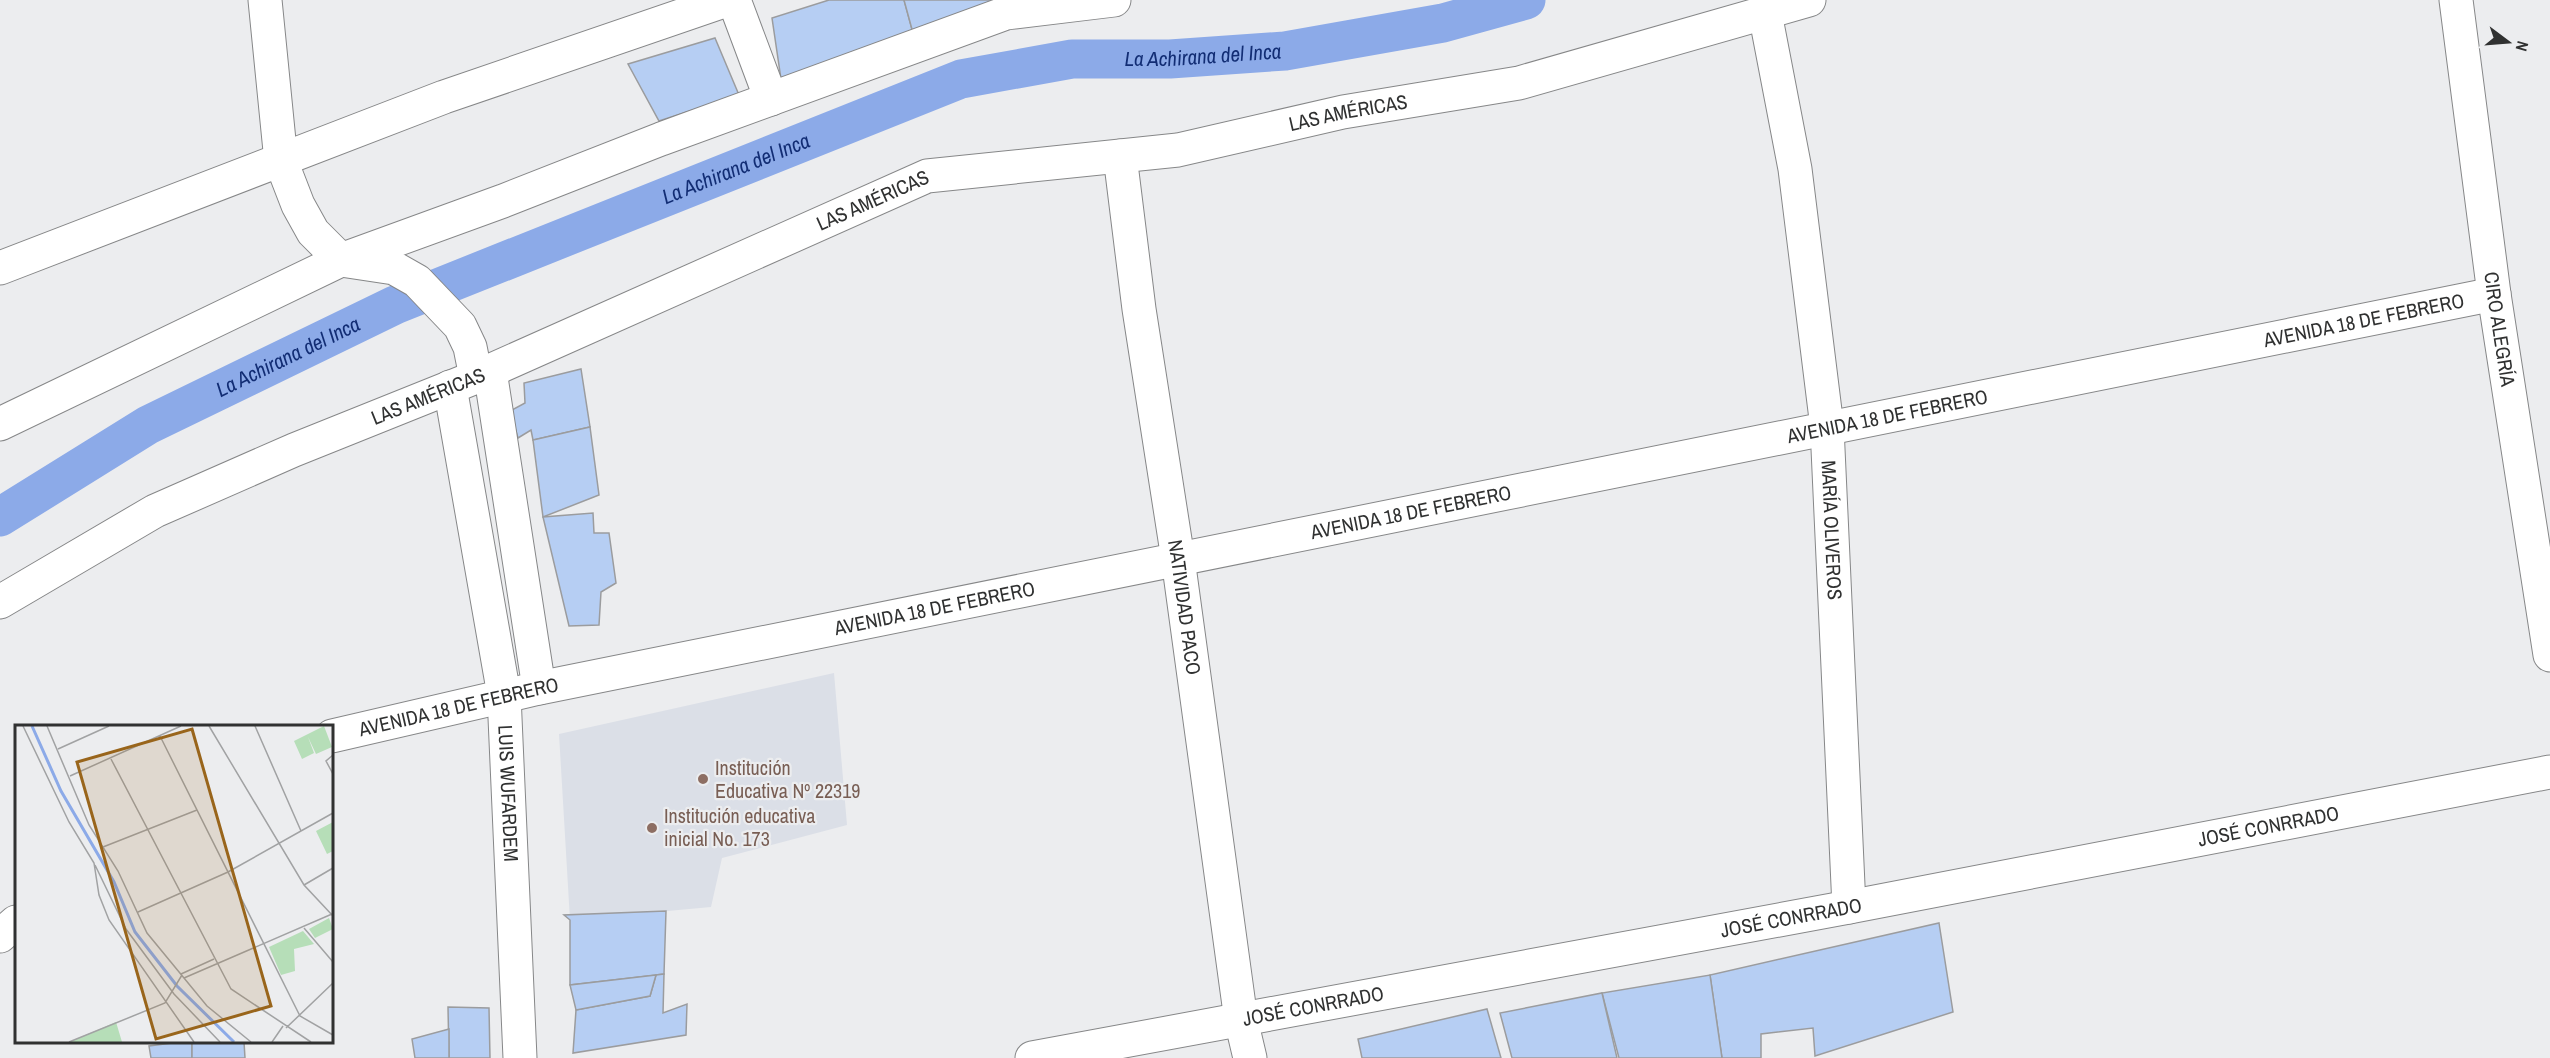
<svg xmlns="http://www.w3.org/2000/svg" width="2550" height="1058" viewBox="0 0 2550 1058" font-family="'Archivo Narrow',sans-serif">
	<style>
		.built { fill: #dbdfe7 }
		.lines { fill: none; stroke-linecap: round; stroke-linejoin: round }
		.canal { stroke: #8caae8; stroke-width: 39 }
		.building { fill: #b6cef3; stroke: #9b9c9e; stroke-width: 1.5 }
		.minor-casing { stroke: #868788; stroke-width: 35 }
		.minor { stroke: #fff; stroke-width: 33 }
		.education-dot { fill: #8d6e63; stroke: #ecedef; stroke-width: 2 }
		.labels { text-anchor: middle; stroke-width: 4.5; stroke-linejoin: round; paint-order: stroke }
		.street-label { font-size: 20px; fill: #303131; stroke: #ecedef }
		.education-label { font-size: 20px; fill: #785e54; stroke: #ecedef; text-anchor: start }
		.water-label { font-size: 21px; font-style: italic; fill: #122d74; stroke: #ecedef }
		.inset-river { fill: none; stroke: #8caae8; stroke-width: 3 }
		.inset-road { fill: none; stroke: #a1a2a3; stroke-width: 1.5 }
		.view { fill: #99651b; fill-opacity: 0.15; stroke: #99651b; stroke-width: 3 }
		.inset-edge { fill: none; stroke: #303131; stroke-width: 3 }
	</style>
	<rect width="100%" height="100%" fill="#ecedef"/>
	<path class="built" d="M 834,673 L 847,825 L 722,858 L 711,907 L 570,920 L 559,734 Z"/>
	<g class="lines">
		<path class="canal" id="s1" d="M 0,517 L 148,425 L 395,305 L 961,79 L 1072,59 L 1170,59 L 1285,51 L 1443,23 L 1526,0"/>
	</g>
	<g class="building">
		<path d="M 829,0 L 904,0 L 913,33 L 781,79 L 772,18 Z"/>
		<path d="M 904,0 L 1006,0 L 913,33 Z"/>
		<path d="M 715,38 L 739,95 L 659,121 L 628,64 Z"/>
		<path d="M 581,369 L 590,427 L 533,440 L 531,430 L 518,438 L 510,411 L 525,403 L 524,383 Z"/>
		<path d="M 590,427 L 599,495 L 543,517 L 533,440 Z"/>
		<path d="M 593,513 L 594,533 L 609,533 L 616,583 L 601,592 L 599,625 L 569,626 L 543,517 Z"/>
		<path d="M 666,911 L 664,974 L 570,985 L 570,920 L 564,915 Z"/>
		<path d="M 1939,923 L 1953,1012 L 1815,1056 L 1813,1028 L 1761,1034 L 1761,1058 L 1722,1058 L 1710,975 Z"/>
		<path d="M 664,974 L 663,1013 L 687,1004 L 686,1035 L 573,1053 L 576,1010 L 650,996 L 656,975 Z"/>
		<path d="M 656,975 L 650,996 L 576,1010 L 570,985 Z"/>
		<path d="M 1710,975 L 1722,1058 L 1619,1058 L 1602,993 Z"/>
		<path d="M 1602,993 L 1617,1058 L 1512,1058 L 1500,1013 Z"/>
		<path d="M 448,1007 L 489,1008 L 490,1058 L 449,1058 Z"/>
		<path d="M 1487,1009 L 1501,1058 L 1362,1058 L 1358,1039 Z"/>
		<path d="M 449,1029 L 449,1058 L 415,1058 L 412,1039 Z"/>
		<path d="M 180,1042 L 192,1042 L 192,1058 L 151,1058 L 149,1046 Z"/>
		<path d="M 192,1042 L 244,1042 L 245,1058 L 192,1058 Z"/>
	</g>
	<g class="lines">
		<g class="minor-casing">
			<g id="minor">
				<path d="M 265,0 L 281,161 L 298,205 L 313,232 L 341,260 L 394,268 L 417,281 L 460,326 L 470,347 L 476,377"/>
				<path d="M 734,0 L 771,99"/>
				<path id="s2" d="M 2456,0 L 2494,294 L 2550,655"/>
				<path id="s3" d="M 1765,13 L 1795,169 L 1827,427 L 1849,907"/>
				<path id="s4" d="M 1120,156 L 1139,309 L 1178,559 L 1241,1020 L 1250,1058"/>
				<path d="M 0,268 L 444,97 L 727,0"/>
				<path d="M 490,371 L 539,688"/>
				<path id="s5" d="M 450,387 L 504,695 L 520,1058"/>
				<path d="M 0,424 L 341,260 L 503,201 L 661,139 L 1006,13 L 1114,0"/>
				<path id="s6" d="M 0,602 L 155,511 L 294,450 L 476,377 L 927,176 L 1178,150 L 1343,112 L 1519,83 L 1809,0"/>
				<path id="s7" d="M 332,736 L 539,688 L 2494,294"/>
				<path d="M 0,936 L 16,922"/>
				<path id="s8" d="M 1032,1058 L 1849,907 L 2550,772"/>
			</g>
		</g>
		<use href="#minor" class="minor"/>
	</g>
	<g class="education-dot">
		<circle cx="703" cy="779" r="6"/>
		<circle cx="652" cy="828" r="6"/>
	</g>
	<g class="labels">
		<g class="street-label">
			<text dy="7" stroke="none"><textPath href="#s6" startOffset="1448">LAS AMÉRICAS</textPath></text>
			<text dy="7" stroke="none"><textPath href="#s6" startOffset="962">LAS AMÉRICAS</textPath></text>
			<text dy="7" stroke="none"><textPath href="#s7" startOffset="2074">AVENIDA 18 DE FEBRERO</textPath></text>
			<text dy="7" stroke="none"><textPath href="#s2" startOffset="332">CIRO ALEGRÍA</textPath></text>
			<text dy="7" stroke="none"><textPath href="#s6" startOffset="476">LAS AMÉRICAS</textPath></text>
			<text dy="7" stroke="none"><textPath href="#s7" startOffset="1588">AVENIDA 18 DE FEBRERO</textPath></text>
			<text dy="7" stroke="none"><textPath href="#s7" startOffset="1102">AVENIDA 18 DE FEBRERO</textPath></text>
			<text dy="7" stroke="none"><textPath href="#s3" startOffset="522">MARÍA OLIVEROS</textPath></text>
			<text dy="7" stroke="none"><textPath href="#s4" startOffset="456">NATIVIDAD PACO</textPath></text>
			<text dy="7" stroke="none"><textPath href="#s7" startOffset="616">AVENIDA 18 DE FEBRERO</textPath></text>
			<text dy="7" stroke="none"><textPath href="#s7" startOffset="130">AVENIDA 18 DE FEBRERO</textPath></text>
			<text dy="7" stroke="none"><textPath href="#s5" startOffset="411">LUIS WUFARDEM</textPath></text>
			<text dy="7" stroke="none"><textPath href="#s8" startOffset="1258">JOSÉ CONRRADO</textPath></text>
			<text dy="7" stroke="none"><textPath href="#s8" startOffset="772">JOSÉ CONRRADO</textPath></text>
			<text dy="7" stroke="none"><textPath href="#s8" startOffset="286">JOSÉ CONRRADO</textPath></text>
		</g>
		<g class="education-label">
			<text x="715" y="775">Institución<tspan x="715" dy="23">Educativa Nº 22319</tspan></text>
			<text x="664" y="823">Institución educativa<tspan x="664" dy="23">inicial No. 173</tspan></text>
		</g>
		<g class="water-label">
			<text dy="7" stroke="none"><textPath href="#s1" startOffset="1302">La Achirana del Inca</textPath></text>
			<text dy="7" stroke="none"><textPath href="#s1" startOffset="816">La Achirana del Inca</textPath></text>
			<text dy="7" stroke="none"><textPath href="#s1" startOffset="330">La Achirana del Inca</textPath></text>
		</g>
	</g>
	<g transform="translate(15 725)">
		<rect width="318" height="318" fill="#ecedef"/>
		<path d="M 309,1 L 317,22 L 301,29 L 293,12 L 299,28 L 287,34 L 279,16 ZM 318,97 L 318,126 L 312,129 L 301,106 ZM 314,193 L 318,204 L 300,213 L 294,204 ZM 288,206 L 299,219 L 279,224 L 280,246 L 266,250 L 254,222 ZM 101,297 L 107,317 L 54,317 Z" fill="#b6deb8"/>
		<path class="inset-river" d="M 17,1 L 46,66 L 99,157 L 120,207 L 162,261 L 219,317"/>
		<path class="inset-road" d="M 8,1 L 54,97 L 79,138 L 84,170 L 94,195 L 179,317M 32,1 L 74,100 L 103,146 L 132,208 L 192,281 L 236,317M 194,1 L 289,160 L 318,191M 240,1 L 286,106M 145,11 L 285,291 L 318,310M 43,24 L 94,1M 318,30 L 311,36 L 318,49M 96,34 L 216,264 L 296,317M 55,51 L 166,1M 88,122 L 182,85M 80,140 L 111,204 L 159,269 L 205,317M 289,160 L 318,143M 123,187 L 213,147 L 318,88M 289,203 L 318,237M 166,249 L 199,234M 169,253 L 317,189M 271,303 L 318,258M 54,317 L 150,278 L 167,250M 257,317 L 268,301"/>
		<path class="view" d="M 177,4 L 256,281 L 141,314 L 62,37 Z"/>
		<rect width="318" height="318" class="inset-edge"/>
	</g>
	<g transform="translate(2508 42) rotate(106)" stroke="#ecedef" stroke-width="4.5" paint-order="stroke">
	<path d="M0-4.5L10 22L0 15L-10 22Z" fill="#303131"/>
	<text y="-9" font-size="16" font-weight="bold" text-anchor="middle" fill="#303131">N</text>
	</g>
</svg>
